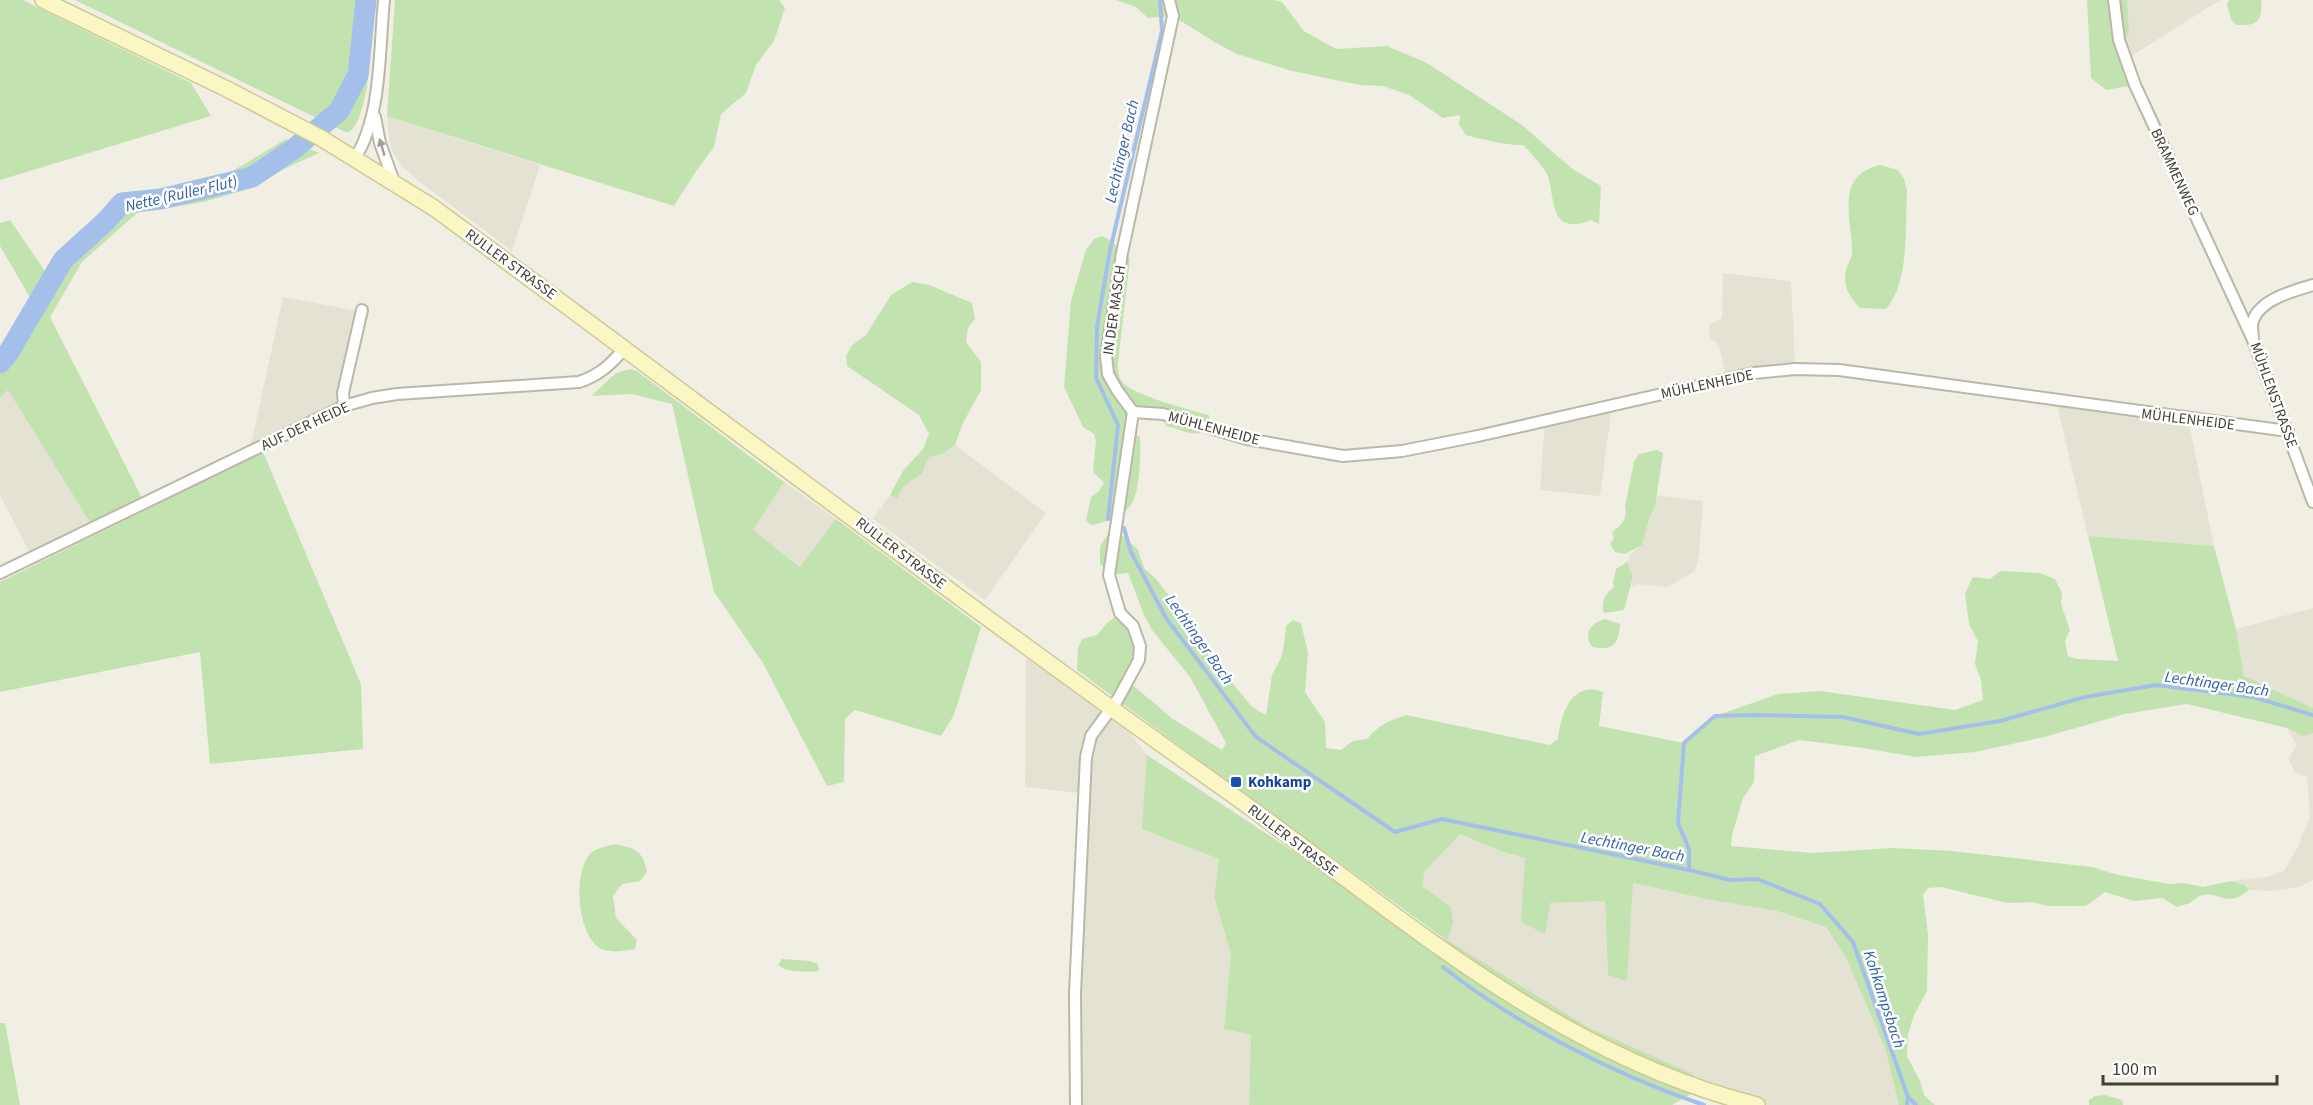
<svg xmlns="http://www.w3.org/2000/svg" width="2313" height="1105" viewBox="0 0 2313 1105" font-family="'Source Sans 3',sans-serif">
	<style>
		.residential { fill: #e4e2d2 }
		.green { fill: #c2e3af }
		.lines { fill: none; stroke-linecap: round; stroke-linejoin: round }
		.stream { stroke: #a4c0ea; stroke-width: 4 }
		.river { stroke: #a4c0ea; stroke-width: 21 }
		.street-casing { stroke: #bbb8a7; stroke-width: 14 }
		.secondary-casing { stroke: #cec996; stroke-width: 18 }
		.street { stroke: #fff; stroke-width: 10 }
		.secondary { stroke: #faf7c4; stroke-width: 15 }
		.oneway { fill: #a09f9a }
		.transit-dot { fill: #1a4fb4; stroke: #fff; stroke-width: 2 }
		.labels { text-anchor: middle; stroke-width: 5; stroke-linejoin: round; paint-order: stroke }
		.street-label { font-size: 15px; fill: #423f34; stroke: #fff }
		.transit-label { font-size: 15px; font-weight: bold; fill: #164399; stroke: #fff; text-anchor: start }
		.water-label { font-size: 16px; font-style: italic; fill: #3662a6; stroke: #fff }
	</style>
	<rect width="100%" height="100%" fill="#f1efe4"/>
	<g class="residential">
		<path d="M 2114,0 L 2220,0 L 2125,60 Z"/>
		<path d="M 387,116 L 540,165 L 512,251 L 416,179 L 401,165 L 393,153 L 389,139 Z"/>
		<path d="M 1723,273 L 1791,281 L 1795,369 L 1726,378 L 1719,345 L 1710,338 L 1709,325 L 1722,318 Z"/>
		<path d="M 283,297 L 358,311 L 336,404 L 251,445 Z"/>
		<path d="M 8,390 L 91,524 L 30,553 L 0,495 L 0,398 Z"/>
		<path d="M 2056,401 L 2188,419 L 2214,546 L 2088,536 Z"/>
		<path d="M 1612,405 L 1600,496 L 1540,490 L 1545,420 Z"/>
		<path d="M 955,445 L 1046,513 L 985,600 L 873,519 L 890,495 L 897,497 L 904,486 L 925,467 L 929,457 L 944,453 Z"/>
		<path d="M 784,482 L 836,519 L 801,567 L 752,530 Z"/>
		<path d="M 1656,495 L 1703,501 L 1699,554 L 1695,571 L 1667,587 L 1638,584 L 1631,588 L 1633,577 L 1627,562 L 1632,553 L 1642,545 L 1650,516 L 1655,507 Z"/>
		<path d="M 2313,608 L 2313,708 L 2244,676 L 2236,629 Z"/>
		<path d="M 1026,658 L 1110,708 L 1147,755 L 1143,829 L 1219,859 L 1214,896 L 1231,953 L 1224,1029 L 1251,1035 L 1249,1105 L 1076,1105 L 1079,793 L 1025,787 Z"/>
		<path d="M 2287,728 L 2303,736 L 2313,733 L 2313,880 L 2299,887 L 2271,891 L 2249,890 L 2245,885 L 2231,881 L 2267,877 L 2284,871 L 2298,847 L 2310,816 L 2307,777 L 2295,772 L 2288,759 L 2297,745 Z"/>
		<path d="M 1459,834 L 1500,851 L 1525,858 L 1550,903 L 1605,901 L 1608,975 L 1626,980 L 1632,883 L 1706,899 L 1777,911 L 1826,927 L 1846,958 L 1885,1048 L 1899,1105 L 1757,1105 L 1701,1088 L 1442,951 L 1453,923 L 1423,887 L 1424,872 Z"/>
	</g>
	<g class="green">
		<path d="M 0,0 L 23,0 L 191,83 L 211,116 L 0,180 Z"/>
		<path d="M 75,0 L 375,0 C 372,26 371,119 349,132 L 345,132 Z"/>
		<path d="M 395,0 L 779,0 L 785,8 L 774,41 L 756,65 L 746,93 L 721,114 L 714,147 L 696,171 L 674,206 L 387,116 Z"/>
		<path d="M 1116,0 L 1274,0 L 1282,2 L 1304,31 L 1336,49 L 1387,46 L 1427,63 L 1522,125 L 1571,168 L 1601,186 L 1599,224 L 1591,220 C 1547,238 1556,195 1547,174 C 1544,168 1529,151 1523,145 C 1509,146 1481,139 1466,135 L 1459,125 L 1460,115 L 1443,118 L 1409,95 L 1383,86 L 1360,85 L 1292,71 L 1237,54 L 1216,43 L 1173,16 L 1148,18 L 1136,7 Z"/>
		<path d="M 2087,0 L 2127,0 L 2129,33 L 2120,46 L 2135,85 L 2106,90 L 2091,78 Z"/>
		<path d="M 2229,0 L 2261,0 C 2263,22 2257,26 2236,25 L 2231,19 L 2227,5 Z"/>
		<path d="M 286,139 L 319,153 L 286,168 L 249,189 L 203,202 L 137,213 L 82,262 L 50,317 L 143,500 L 91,524 L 8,390 L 0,398 L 0,346 L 32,301 L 0,246 L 0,223 L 10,220 L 51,280 L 63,260 L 106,221 L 122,203 L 180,188 L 213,183 Z"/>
		<path d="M 1880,165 L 1898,170 L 1904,179 L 1907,190 C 1905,225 1910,282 1886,309 L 1860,308 C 1850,297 1842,286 1846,270 C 1847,264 1852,259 1852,252 C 1852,218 1834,176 1880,165 Z"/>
		<path d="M 1102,236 L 1110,240 L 1130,259 L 1118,362 C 1118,370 1118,378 1124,384 C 1135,395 1192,411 1209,415 L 1210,428 C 1195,440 1182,429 1166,426 L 1163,414 L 1133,412 L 1130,431 L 1140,437 C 1141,452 1140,490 1132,503 C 1124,516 1105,523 1091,525 L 1086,520 L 1091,497 L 1099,491 L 1104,483 L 1093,472 L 1096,441 L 1094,434 L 1083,427 L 1064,387 L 1071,301 L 1086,250 L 1094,239 Z"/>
		<path d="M 912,282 L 929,285 L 972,303 L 975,319 L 968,328 L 966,342 L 981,362 L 981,390 L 963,423 L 955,445 L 944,453 L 929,457 L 922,473 L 904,486 L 897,498 L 890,495 L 903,471 L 923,449 L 929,434 L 919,415 L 847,366 L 846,356 L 851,346 L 866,335 L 891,295 Z"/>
		<path d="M 630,369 L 637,371 L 784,482 L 753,530 L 800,567 L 836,519 L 981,627 L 954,715 L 941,736 L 855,710 L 845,719 L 844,782 L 827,786 L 763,663 L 714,592 L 672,404 L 631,394 L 591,396 L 616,373 Z"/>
		<path d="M 1657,450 L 1663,453 L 1655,507 L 1650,516 L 1642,545 L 1625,554 L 1615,552 L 1610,544 L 1614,538 L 1612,532 C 1622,525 1628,519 1625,506 L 1634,462 L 1639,454 Z"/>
		<path d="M 263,452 L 361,684 L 363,749 L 210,764 L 200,652 L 0,692 L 0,582 Z"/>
		<path d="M 1110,531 L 1125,537 L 1138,550 L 1144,568 L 1156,579 L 1181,611 L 1189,629 L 1204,649 L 1252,707 L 1266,715 L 1272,675 L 1281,658 L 1284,645 L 1286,626 L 1293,620 L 1301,623 L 1308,653 L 1305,692 L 1325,722 L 1326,748 L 1341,750 L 1353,741 L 1367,739 C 1377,726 1390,720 1406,715 L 1550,745 L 1558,739 C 1561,713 1572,680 1603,692 L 1599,726 L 1684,743 L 1715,716 L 1778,694 L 1820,691 L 1955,710 L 1983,700 L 1981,680 L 1975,664 L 1978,641 L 1969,624 L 1965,593 L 1973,577 L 1990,579 L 2000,571 L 2040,573 L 2055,579 L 2062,593 L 2061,604 L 2070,630 L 2065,641 L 2068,656 L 2077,659 L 2118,661 L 2088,536 L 2214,546 L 2236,629 L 2244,676 L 2313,708 L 2313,733 L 2303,736 L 2287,728 L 2187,704 L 2125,714 L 2044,737 L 1975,752 L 1916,757 L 1864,748 L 1799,740 L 1755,756 L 1754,782 L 1743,798 L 1732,835 L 1731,846 L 1812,853 L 1893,848 L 1952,851 L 2092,867 L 2118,875 L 2170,884 L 2184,883 L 2203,887 L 2231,881 L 2245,885 L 2249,890 C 2225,910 2221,889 2199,896 C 2197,897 2193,901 2191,902 C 2187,905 2181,905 2177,907 L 2162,898 L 2134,901 L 2105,892 L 2086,906 L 2048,906 L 2032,902 L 2007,903 L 1941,887 L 1928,888 L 1923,895 L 1928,934 L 1927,991 L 1914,1015 L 1908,1034 L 1907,1056 L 1920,1081 L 1924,1095 L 1935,1105 L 1899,1105 L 1885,1048 L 1846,958 L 1826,927 L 1777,911 L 1706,899 L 1633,883 L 1627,981 L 1608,975 L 1605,901 L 1550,903 L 1545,934 L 1521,922 L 1525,858 L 1500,851 L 1460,834 L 1424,872 L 1423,887 L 1451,907 L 1453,923 L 1447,940 L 1589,1028 L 1693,1074 L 1701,1088 L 1672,1105 L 1249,1105 L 1251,1035 L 1224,1029 L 1231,954 L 1214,896 L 1219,859 L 1142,829 L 1147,755 L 1443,950 L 1446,940 L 1254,801 L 1077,670 L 1078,648 L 1082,639 L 1097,635 L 1108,622 L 1120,613 L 1140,646 L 1129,682 L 1173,719 L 1222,750 L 1226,743 L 1190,677 L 1152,630 L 1144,615 L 1128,573 L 1109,575 L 1100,563 L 1100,546 Z"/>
		<path d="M 1627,562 L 1633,577 L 1624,610 L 1604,613 C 1600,602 1606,593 1614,587 L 1613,582 L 1616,569 Z"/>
		<path d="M 1605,619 L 1620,624 C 1619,645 1612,651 1592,647 C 1583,634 1590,623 1605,619 Z"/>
		<path d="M 614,844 C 635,848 643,850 647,872 L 640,881 L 622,884 L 613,896 L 616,918 L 637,940 L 635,949 C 624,951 607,954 598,947 C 577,931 572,870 592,852 C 597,848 608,846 614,844 Z"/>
		<path d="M 782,959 L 811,961 L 818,964 L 819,971 C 807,972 788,973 778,965 Z"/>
		<path d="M 0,1023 L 5,1023 L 20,1105 L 0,1105 Z"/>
		<path d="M 2105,1095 L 2122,1100 L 2123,1105 L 2089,1105 L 2089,1100 L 2095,1096 Z"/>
	</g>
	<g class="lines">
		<g class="stream">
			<path d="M 1108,519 L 1118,425 L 1096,378 L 1097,327 L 1110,250 L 1162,31 L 1160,0"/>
			<path d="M 1124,528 L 1131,552 L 1166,618 L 1256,737 L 1395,832 L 1442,819 L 1689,870 L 1730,880 L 1757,879 L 1820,904 L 1853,942 L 1908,1097 L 1907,1105"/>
			<path d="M 1689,870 L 1689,849 L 1678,823 L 1684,743 L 1715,716 L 1755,715 L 1843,717 L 1919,734 L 2000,721 L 2085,697 L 2156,685 L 2253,697 L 2313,715"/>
			<path d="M 1443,967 C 1515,1024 1617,1076 1704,1105"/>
			<path d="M 1908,1097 L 1916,1105"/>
		</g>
		<path class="river" d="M 0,363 L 9,352 L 63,260 L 106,221 L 122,203 L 161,199 L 252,177 L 295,148 L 339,111 L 358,75 L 366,0"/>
		<g class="street-casing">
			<g id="street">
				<path d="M 2114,0 L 2119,40 L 2135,85 L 2253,340"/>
				<path d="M 375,117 L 380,143 L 394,182"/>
				<path d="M 355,158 C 382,116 379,49 384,0"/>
				<path d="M 2313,285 C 2293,291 2256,300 2252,325 C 2252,330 2253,335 2253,340 L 2313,502"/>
				<path d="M 344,406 L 343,393 L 362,310"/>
				<path d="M 1133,412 L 1163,414 L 1247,439 L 1343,456 L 1402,451 L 1478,436 L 1754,373 L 1795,369 L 1839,370 L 2288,431"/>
				<path d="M 0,573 L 344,406 L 372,398 L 397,394 L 579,382 C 600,375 610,365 625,348"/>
				<path d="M 1076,1105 L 1075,993 L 1086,757 L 1091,736 L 1118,699 L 1139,660 L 1140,646 L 1133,626 L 1120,613 L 1109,575 L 1133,412 L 1117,390 L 1108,374 L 1106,356 L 1122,253 L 1173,16 L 1169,0"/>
			</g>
		</g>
		<g class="secondary-casing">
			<path id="secondary" d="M 43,0 L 227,89 L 321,138 L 434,208 C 698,402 959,601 1227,791 C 1394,910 1552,1054 1757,1105"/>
		</g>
		<use href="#street" class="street"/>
		<use href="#secondary" class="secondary"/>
	</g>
	<defs><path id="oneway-solid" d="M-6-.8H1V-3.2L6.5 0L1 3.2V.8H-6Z" transform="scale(1.5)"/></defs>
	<use class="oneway" href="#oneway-solid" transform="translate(382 147) rotate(-106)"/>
	<rect class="transit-dot" x="1230" y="776" width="12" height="12" rx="3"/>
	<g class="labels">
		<g class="street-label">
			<text transform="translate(2175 172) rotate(65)" y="5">BRAMMENWEG</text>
			<text transform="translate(511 264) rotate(36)" y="5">RULLER STRASSE</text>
			<text transform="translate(1114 310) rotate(-82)" y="5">IN DER MASCH</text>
			<text transform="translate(1707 384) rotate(-12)" y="5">MÜHLENHEIDE</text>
			<text transform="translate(2274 395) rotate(70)" y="5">MÜHLENSTRASSE</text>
			<text transform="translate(2188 419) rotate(7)" y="5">MÜHLENHEIDE</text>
			<text transform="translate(305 426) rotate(-25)" y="5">AUF DER HEIDE</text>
			<text transform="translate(1214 428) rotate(15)" y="5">MÜHLENHEIDE</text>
			<text transform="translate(901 553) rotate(37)" y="5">RULLER STRASSE</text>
			<text transform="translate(1293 840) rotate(37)" y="5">RULLER STRASSE</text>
		</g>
		<g class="transit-label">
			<text x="1248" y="787">Kohkamp</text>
		</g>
		<g class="water-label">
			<text transform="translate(1121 151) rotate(-77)" y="6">Lechtinger Bach</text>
			<text transform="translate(181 193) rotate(-13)" y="6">Nette (Ruller Flut)</text>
			<text transform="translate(1200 639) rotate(55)" y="6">Lechtinger Bach</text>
			<text transform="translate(2217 683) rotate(8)" y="6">Lechtinger Bach</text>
			<text transform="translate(1633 846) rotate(11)" y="6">Lechtinger Bach</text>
			<text transform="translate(1885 999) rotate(72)" y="6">Kohkampsbach</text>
		</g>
	</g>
	<path d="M2103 1075v9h174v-9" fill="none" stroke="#423f34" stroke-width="3"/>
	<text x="2112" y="1075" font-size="18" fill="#423f34" stroke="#ffffff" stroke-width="4.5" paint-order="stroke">100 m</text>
</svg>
